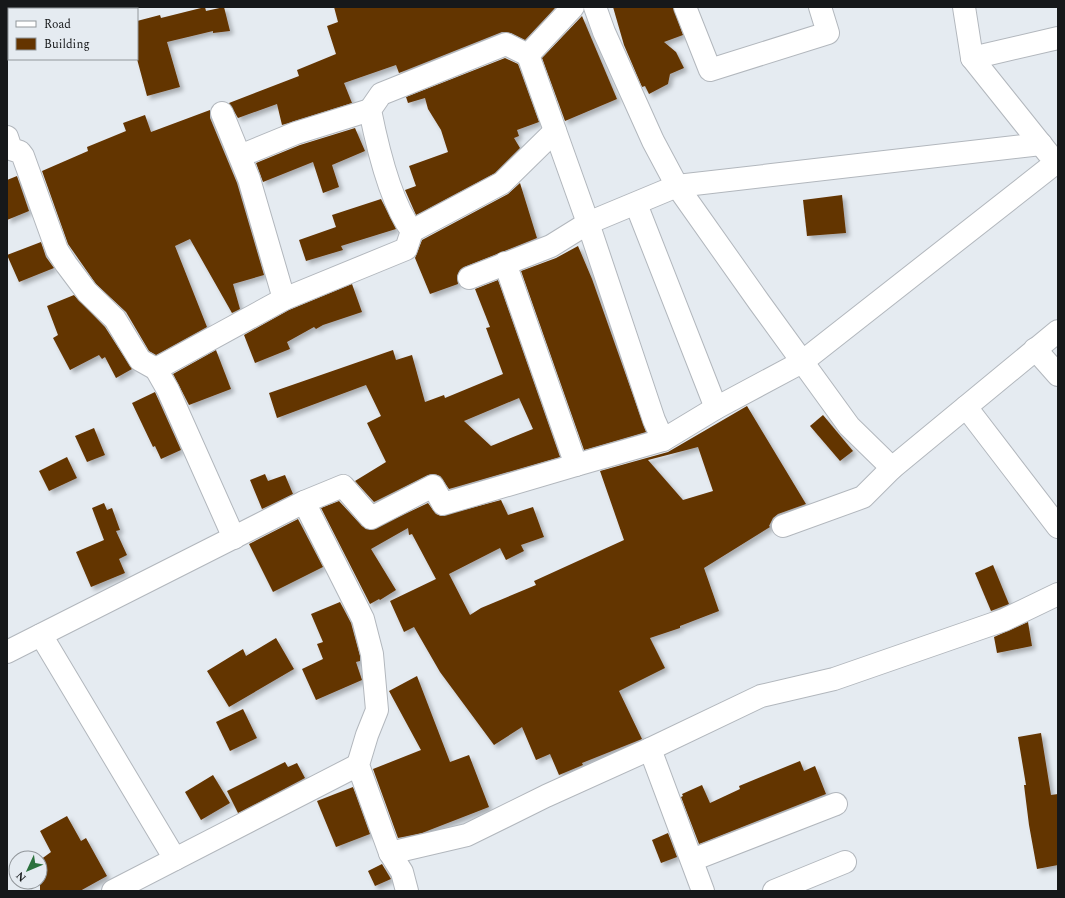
<svg xmlns="http://www.w3.org/2000/svg" width="1065" height="898" viewBox="0 0 1065 898" font-family="Spectral,serif">
	<style>
		.building { fill: #643400; fill-rule: evenodd; filter: url(#shadow) }
		.lines { fill: none; stroke-linecap: round; stroke-linejoin: round }
		.minor-casing { stroke: #b2b7bd; stroke-width: 24 }
		.minor { stroke: #fff; stroke-width: 22 }
	</style>
	<defs>
		<filter id="shadow"><feDropShadow dx="3.5" dy="3.5" stdDeviation="2" flood-color="#0004"/></filter>
	</defs>
	<rect width="100%" height="100%" fill="#e5ebf1"/>
	<g class="building">
		<path d="M 205,7 L 206,11 L 224,7 L 230,31 L 213,33 L 213,31 L 167,42 L 180,87 L 147,96 L 137,59 L 137,21 L 160,15 L 161,18 Z"/>
		<path d="M 334,7 L 556,7 L 525,40 L 511,33 L 502,32 L 399,73 L 396,65 L 344,83 L 352,103 L 282,125 L 277,104 L 238,118 L 229,103 L 299,76 L 297,70 L 336,54 L 327,26 L 338,22 Z"/>
		<path d="M 613,7 L 673,7 L 683,35 L 664,42 L 676,52 L 684,68 L 670,74 L 668,84 L 649,94 L 645,86 L 642,87 L 624,45 Z"/>
		<path d="M 582,16 L 617,99 L 565,121 L 542,58 Z"/>
		<path d="M 505,58 L 518,64 L 539,122 L 517,130 L 519,136 L 514,138 L 520,148 L 495,173 L 416,215 L 405,190 L 416,186 L 409,166 L 448,152 L 441,130 L 428,109 L 425,98 L 408,103 L 406,97 Z"/>
		<path d="M 210,110 L 210,118 L 237,183 L 264,275 L 233,284 L 240,309 L 232,313 L 190,239 L 175,246 L 207,327 L 156,355 L 149,351 L 126,312 L 96,284 L 68,244 L 42,171 L 88,151 L 87,147 L 126,131 L 123,123 L 145,115 L 151,132 Z"/>
		<path d="M 355,128 L 365,151 L 332,165 L 339,187 L 323,193 L 313,162 L 263,182 L 256,163 L 300,145 Z"/>
		<path d="M 17,176 L 29,211 L 7,220 L 7,180 Z"/>
		<path d="M 520,183 L 537,238 L 464,267 L 460,270 L 457,276 L 458,284 L 430,294 L 415,258 L 422,240 L 508,194 Z"/>
		<path d="M 842,195 L 846,233 L 807,236 L 803,200 Z"/>
		<path d="M 381,199 L 396,229 L 341,246 L 343,250 L 306,261 L 299,240 L 336,227 L 332,215 Z"/>
		<path d="M 41,242 L 46,257 L 54,268 L 19,282 L 7,255 Z"/>
		<path d="M 578,246 L 592,279 L 646,432 L 584,450 L 521,271 L 556,258 Z"/>
		<path d="M 498,280 L 560,457 L 449,489 L 440,476 L 434,474 L 428,475 L 374,502 L 355,481 L 386,462 L 367,423 L 381,416 L 366,385 L 277,418 L 269,393 L 393,350 L 396,360 L 412,355 L 425,402 L 444,395 L 445,398 L 503,374 L 486,328 L 490,327 L 475,289 ZM 519,398 L 533,429 L 491,446 L 464,421 Z"/>
		<path d="M 352,284 L 362,312 L 323,325 L 316,329 L 314,327 L 287,342 L 290,349 L 255,363 L 244,335 L 289,310 Z"/>
		<path d="M 74,295 L 105,327 L 132,369 L 116,378 L 105,357 L 102,359 L 99,355 L 70,370 L 53,338 L 58,335 L 47,306 Z"/>
		<path d="M 216,350 L 231,389 L 189,405 L 173,374 Z"/>
		<path d="M 155,392 L 181,450 L 161,459 L 155,446 L 153,447 L 132,403 Z"/>
		<path d="M 747,406 L 806,504 L 778,514 L 773,518 L 769,526 L 770,527 L 704,568 L 719,611 L 680,626 L 680,628 L 650,638 L 665,668 L 619,691 L 642,739 L 582,763 L 583,765 L 559,775 L 550,754 L 536,760 L 522,727 L 494,745 L 440,672 L 414,627 L 404,632 L 390,601 L 436,579 L 412,534 L 409,535 L 408,528 L 371,549 L 396,590 L 380,600 L 379,599 L 370,604 L 321,508 L 339,501 L 362,526 L 371,530 L 428,503 L 436,514 L 441,516 L 501,500 L 508,515 L 533,507 L 544,537 L 521,545 L 524,551 L 506,560 L 500,548 L 449,574 L 470,615 L 481,608 L 536,585 L 534,581 L 624,540 L 600,471 L 668,452 ZM 698,447 L 713,491 L 683,500 L 648,460 Z"/>
		<path d="M 823,415 L 853,451 L 840,461 L 810,426 Z"/>
		<path d="M 94,428 L 105,455 L 87,462 L 75,436 Z"/>
		<path d="M 67,457 L 77,478 L 49,491 L 39,471 Z"/>
		<path d="M 265,474 L 268,481 L 285,475 L 293,494 L 262,509 L 250,480 Z"/>
		<path d="M 104,503 L 107,510 L 112,508 L 120,530 L 116,531 L 127,555 L 119,559 L 125,573 L 91,587 L 76,552 L 104,540 L 92,508 Z"/>
		<path d="M 298,519 L 323,567 L 273,592 L 249,544 Z"/>
		<path d="M 993,565 L 1009,604 L 991,611 L 975,573 Z"/>
		<path d="M 340,602 L 351,623 L 360,656 L 360,661 L 356,662 L 362,680 L 316,700 L 302,669 L 323,659 L 317,644 L 323,642 L 311,614 Z"/>
		<path d="M 1028,622 L 1032,646 L 997,653 L 994,637 Z"/>
		<path d="M 276,638 L 294,669 L 229,707 L 207,671 L 243,649 L 246,656 Z"/>
		<path d="M 417,676 L 450,762 L 469,755 L 489,807 L 422,833 L 398,838 L 373,769 L 421,750 L 389,691 Z"/>
		<path d="M 243,709 L 257,738 L 230,751 L 216,722 Z"/>
		<path d="M 1041,733 L 1051,795 L 1058,794 L 1058,865 L 1037,869 L 1029,825 L 1024,785 L 1026,785 L 1018,737 Z"/>
		<path d="M 800,761 L 804,771 L 815,766 L 826,794 L 699,844 L 681,797 L 683,796 L 682,794 L 702,785 L 710,803 L 740,789 L 739,786 Z"/>
		<path d="M 285,762 L 288,767 L 297,763 L 305,778 L 238,813 L 227,791 Z"/>
		<path d="M 213,775 L 230,803 L 201,820 L 185,792 Z"/>
		<path d="M 353,787 L 370,834 L 336,847 L 317,801 Z"/>
		<path d="M 67,816 L 81,841 L 86,838 L 107,876 L 80,891 L 40,891 L 40,860 L 51,852 L 40,831 Z"/>
		<path d="M 668,833 L 677,857 L 661,863 L 652,840 Z"/>
		<path d="M 382,864 L 391,879 L 375,886 L 368,871 Z"/>
	</g>
	<g class="lines">
		<g class="minor-casing">
			<g id="minor">
				<path d="M 595,7 L 604,32 L 653,141 L 677,186 L 759,302 L 849,426 L 892,468"/>
				<path d="M 685,7 L 710,70 L 828,33 L 820,7"/>
				<path d="M 964,7 L 972,58 L 1048,153"/>
				<path d="M 528,55 L 588,223 L 654,420 L 663,440"/>
				<path d="M 972,58 L 1058,38"/>
				<path d="M 7,137 L 11,149 L 20,152 L 23,156 L 57,250 L 66,264 L 87,292 L 115,319 L 140,360 L 156,369 L 168,390 L 234,538"/>
				<path d="M 240,156 L 296,133 L 370,110"/>
				<path d="M 636,204 L 716,408"/>
				<path d="M 412,231 C 390,202 377,145 370,110 L 381,94 L 506,44 L 528,55 L 573,7"/>
				<path d="M 505,263 L 576,465 L 663,440 L 716,408 L 802,362 L 1058,161"/>
				<path d="M 469,278 L 551,246 L 588,223 L 677,186 L 1041,144"/>
				<path d="M 284,299 L 406,249 L 412,231 L 502,183 L 555,131"/>
				<path d="M 1035,349 L 1058,375"/>
				<path d="M 156,369 L 284,299 L 249,179 L 222,113"/>
				<path d="M 966,407 L 1058,527"/>
				<path d="M 304,502 L 363,619 L 372,654 L 377,710 L 367,735 L 358,765 L 390,853 L 402,872 L 407,891"/>
				<path d="M 783,526 L 863,497 L 892,468 L 1058,331"/>
				<path d="M 41,635 L 175,859"/>
				<path d="M 7,652 L 304,502 L 343,486 L 371,518 L 433,486 L 443,504 L 576,465"/>
				<path d="M 650,749 L 703,891"/>
				<path d="M 390,853 L 467,835 L 546,796 L 650,749 L 761,696 L 834,679 L 1004,620 L 1058,594"/>
				<path d="M 692,860 L 836,804"/>
				<path d="M 113,891 L 358,765"/>
				<path d="M 774,891 L 845,862"/>
			</g>
		</g>
		<use href="#minor" class="minor"/>
	</g>
	<rect width="1065" height="898" fill="none" stroke="#16181a" stroke-width="16"/>
	<rect x="8" y="8" width="130" height="52" fill="#e5ebf1" stroke="#92979b"/>
	<rect x="16" y="21" width="20" height="6" fill="#ffffff" stroke="#92979b"/>
	<text x="44" y="28" font-size="12" fill="#16181a">Road</text>
	<rect x="16" y="38" width="20" height="12" fill="#643400" stroke="#92979b"/>
	<text x="44" y="48" font-size="12" fill="#16181a">Building</text>
	<g transform="translate(28 870) rotate(226)"><circle r="19" fill="#e5ebf1" stroke="#92979b"/>
	<path d="M0-3L7 15L0 10L-7 15Z" fill="#2b713d"/>
	<text y="-6" font-size="11" font-weight="bold" text-anchor="middle" fill="#16181a">N</text>
	</g>
</svg>
